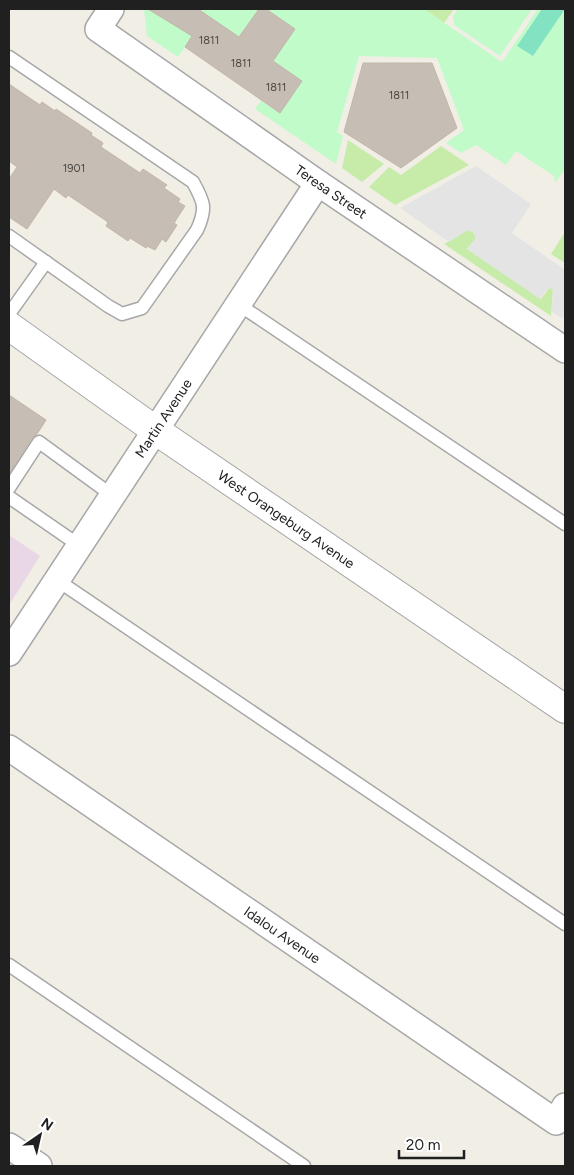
<svg xmlns="http://www.w3.org/2000/svg" width="574" height="1175" viewBox="0 0 574 1175" font-family="Figtree,sans-serif">
	<style>
		.industrial { fill: #ead7e5 }
		.grass { fill: #c7ecaa }
		.park { fill: #c2fbca }
		.pitch { fill: #82e2c2 }
		.parking { fill: #e4e4e4 }
		.building { fill: #c6beb5; stroke: #c3b5a7 }
		.lines { fill: none; stroke-linecap: round; stroke-linejoin: round }
		.service-casing { stroke: #a7a7a7; stroke-width: 15 }
		.minor-casing { stroke: #a7a7a7; stroke-width: 28 }
		.tertiary-casing { stroke: #a7a7a7; stroke-width: 30 }
		.service { stroke: #fff; stroke-width: 12 }
		.minor { stroke: #fff; stroke-width: 25 }
		.tertiary { stroke: #fff; stroke-width: 28 }
		.labels { text-anchor: middle; stroke-width: 5; stroke-linejoin: round; paint-order: stroke }
		.number-label { font-size: 11px; fill: #4a4845 }
		.street-label { font-size: 14px; fill: #202020; stroke: #fff }
	</style>
	<rect width="100%" height="100%" fill="#f1eee6"/>
	<path class="industrial" d="M 9,535 L 40,556 L 9,605 Z"/>
	<g class="grass">
		<path d="M 424,9 L 454,9 L 444,23 Z"/>
		<path d="M 348,140 L 384,164 L 362,182 L 342,168 Z"/>
		<path d="M 441,146 L 469,165 L 395,205 L 369,187 L 389,167 L 401,175 Z"/>
		<path d="M 468,230 L 473,232 L 476,238 L 467,249 L 541,299 L 549,288 L 553,289 L 551,316 L 444,244 Z"/>
		<path d="M 565,232 L 565,263 L 551,254 Z"/>
	</g>
	<g class="park">
		<path d="M 144,9 L 424,9 L 502,62 L 538,9 L 565,9 L 565,169 L 555,183 L 554,176 L 516,151 L 506,165 L 476,145 L 461,153 L 446,143 L 464,130 L 437,58 L 359,56 L 337,132 L 343,136 L 336,164 L 255,109 L 261,101 L 280,113 L 302,81 L 207,15 L 178,57 L 147,36 Z"/>
		<path d="M 458,9 L 532,9 L 500,56 L 454,25 L 453,16 Z"/>
	</g>
	<path class="pitch" d="M 542,9 L 565,9 L 533,56 L 517,46 Z"/>
	<path class="parking" d="M 476,166 L 531,204 L 512,233 L 565,270 L 565,307 L 563,319 L 552,312 L 553,289 L 549,288 L 547,289 L 540,299 L 467,249 L 476,238 L 473,232 L 468,230 L 449,242 L 400,208 Z"/>
	<g class="building">
		<path d="M 148,9 L 198,9 L 239,37 L 259,9 L 266,9 L 295,29 L 273,61 L 302,81 L 280,113 L 185,47 L 192,36 Z"/>
		<path d="M 363,63 L 432,63 L 457,128 L 401,168 L 344,132 Z"/>
		<path d="M 9,84 L 40,105 L 42,102 L 55,111 L 56,109 L 92,133 L 91,135 L 103,143 L 101,147 L 140,173 L 143,169 L 167,185 L 164,188 L 180,199 L 178,202 L 185,206 L 174,223 L 177,225 L 166,242 L 162,239 L 155,250 L 147,246 L 146,248 L 130,238 L 128,241 L 106,226 L 108,222 L 68,195 L 66,198 L 54,189 L 27,229 L 9,217 L 9,179 L 17,167 L 9,161 Z"/>
		<path d="M 9,395 L 46,420 L 37,434 L 32,438 L 9,474 Z"/>
	</g>
	<g class="lines">
		<g class="service-casing">
			<g id="service">
				<path d="M 9,57 L 193,182 C 204,202 207,208 197,230 L 142,308 L 122,314 L 108,306 L 9,236"/>
				<path d="M 238,304 L 565,524"/>
				<path d="M 9,314 L 46,262"/>
				<path d="M 9,488 L 39,442 L 113,496"/>
				<path d="M 9,497 L 80,546"/>
				<path d="M 57,580 L 565,924"/>
				<path d="M 9,965 L 304,1166"/>
			</g>
		</g>
		<g class="minor-casing">
			<g id="minor">
				<path id="s1" d="M 111,9 L 98,29 L 318,183 L 565,350"/>
				<path id="s2" d="M 9,653 L 318,183"/>
				<path id="s3" d="M 9,748 L 556,1122 L 565,1106"/>
				<path d="M 9,1146 L 39,1166"/>
			</g>
		</g>
		<g class="tertiary-casing">
			<g id="tertiary">
				<path id="s4" d="M 9,326 L 155,430 L 565,709"/>
			</g>
		</g>
		<use href="#service" class="service"/>
		<use href="#minor" class="minor"/>
		<use href="#tertiary" class="tertiary"/>
	</g>
	<g class="labels">
		<g class="number-label">
			<text x="209" y="44">1811</text>
			<text x="241" y="67">1811</text>
			<text x="276" y="91">1811</text>
			<text x="399" y="99">1811</text>
			<text x="74" y="172">1901</text>
		</g>
		<g class="street-label">
			<text dy="5" stroke="none"><textPath href="#s1" startOffset="308">Teresa Street</textPath></text>
			<text dy="5" stroke="none"><textPath href="#s2" startOffset="281">Martin Avenue</textPath></text>
			<text dy="5" stroke="none"><textPath href="#s4" startOffset="338">West Orangeburg Avenue</textPath></text>
			<text dy="5" stroke="none"><textPath href="#s3" startOffset="331">Idalou Avenue</textPath></text>
		</g>
	</g>
	<rect width="574" height="1175" fill="none" stroke="#202020" stroke-width="20"/>
	<g transform="translate(40 1135) rotate(34)" stroke="#ffffff" stroke-width="4" paint-order="stroke">
	<path d="M0-4L9 19L0 12L-9 19Z" fill="#202020"/>
	<text y="-8" font-size="14" font-weight="bold" text-anchor="middle" fill="#202020">N</text>
	</g>
	<path d="M399 1150v8h65v-8" fill="none" stroke="#202020" stroke-width="2.5"/>
	<text x="406" y="1150" font-size="15" fill="#202020" stroke="#ffffff" stroke-width="4" paint-order="stroke">20 m</text>
</svg>
